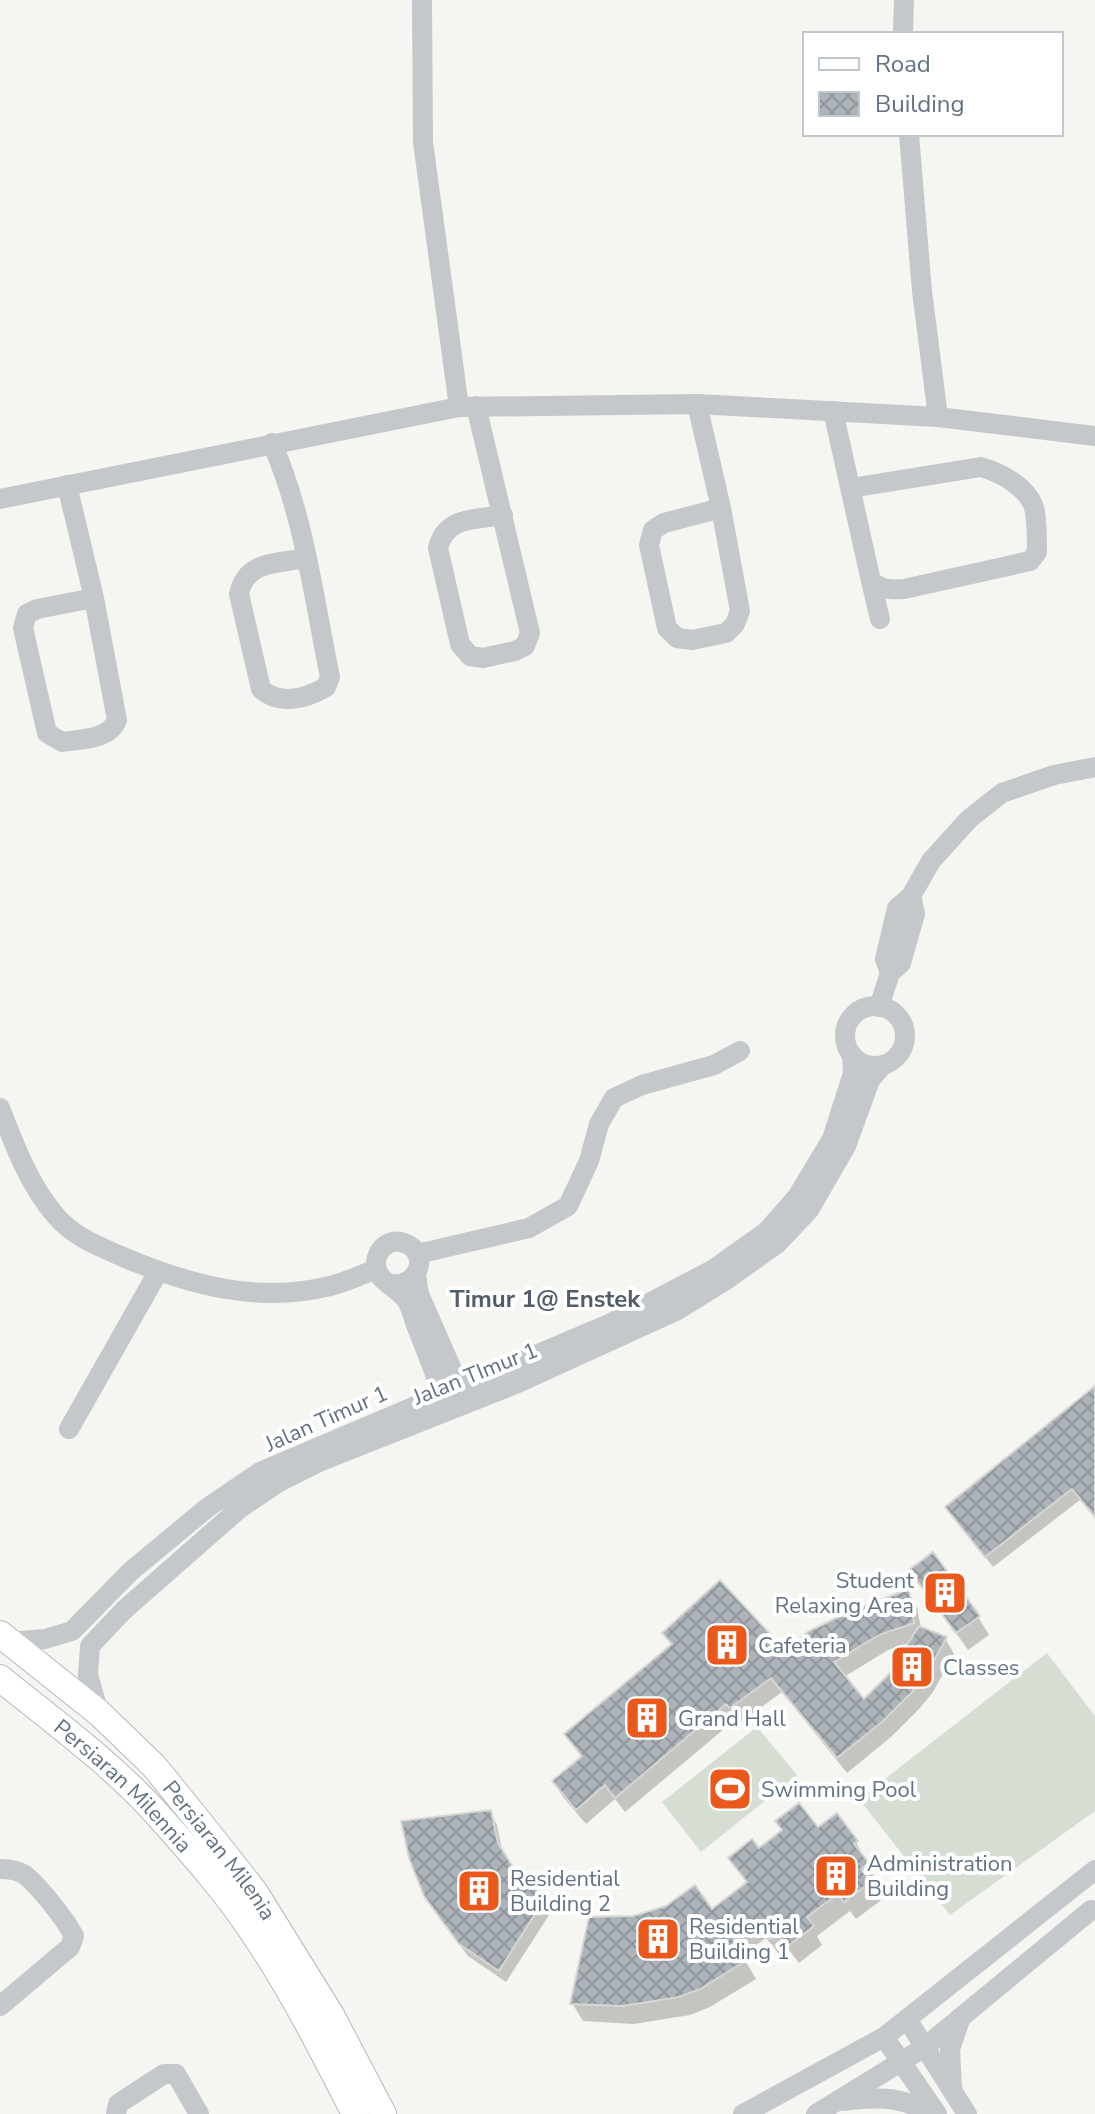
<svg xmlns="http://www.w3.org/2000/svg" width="1095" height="2114" viewBox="0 0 1095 2114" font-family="'Nunito Sans',sans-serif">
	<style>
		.pitch { fill: #d6ddd2 }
		.shadow { fill: #0003; fill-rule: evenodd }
		.building { fill: url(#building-cross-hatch); stroke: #d6d7d4; stroke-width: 2 }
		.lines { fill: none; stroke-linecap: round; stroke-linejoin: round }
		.major-casing { stroke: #b5b9bd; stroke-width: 28 }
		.minor { stroke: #c5c8cb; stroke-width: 20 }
		.major { stroke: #fff; stroke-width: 26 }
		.labels { text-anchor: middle; stroke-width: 8; stroke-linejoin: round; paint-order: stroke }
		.street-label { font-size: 22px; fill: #637384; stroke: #fff }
		.poi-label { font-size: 22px; fill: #637384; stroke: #fff; text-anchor: start }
		.neighbourhood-label { font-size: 24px; font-weight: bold; fill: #515d69; stroke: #fff }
	</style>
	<defs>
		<pattern id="building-cross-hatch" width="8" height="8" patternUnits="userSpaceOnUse" patternTransform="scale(2)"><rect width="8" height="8" fill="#acb3b9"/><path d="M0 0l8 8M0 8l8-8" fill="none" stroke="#90969c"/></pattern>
	</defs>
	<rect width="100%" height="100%" fill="#f5f5f1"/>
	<g class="pitch">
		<path d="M 1047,1653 L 1095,1716 L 1095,1811 L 950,1915 L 859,1799 Z"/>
		<path d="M 757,1727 L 797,1775 L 701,1852 L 662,1802 Z"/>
	</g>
	<g class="shadow">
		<path d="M 1095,1389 L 1095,1518 L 1080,1500 L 993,1567 L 947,1507 Z"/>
		<path d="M 912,1570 L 978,1617 L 989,1635 L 968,1650 Z"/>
		<path d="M 908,1592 L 917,1607 L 921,1629 L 945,1638 L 954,1654 L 933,1692 L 920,1708 L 891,1737 L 847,1773 L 782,1692 L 740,1723 L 736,1719 L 625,1812 L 615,1799 L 586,1824 L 563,1797 L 554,1782 L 582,1758 L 567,1735 L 672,1647 L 664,1634 L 785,1653 ZM 911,1642 L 891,1676 L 864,1702 L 844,1677 L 888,1650 Z"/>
		<path d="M 490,1812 L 497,1825 L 503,1856 L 514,1873 L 544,1899 L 551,1912 L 506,1982 L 468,1956 L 433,1909 Z"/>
		<path d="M 818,1830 L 856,1842 L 877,1883 L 872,1887 L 880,1901 L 856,1919 L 850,1911 L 817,1936 L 822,1945 L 799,1963 L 789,1950 L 781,1956 L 766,1938 L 742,1955 L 756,1979 L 710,2007 L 690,2015 L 634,2024 L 583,2021 L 572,2003 L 712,1912 L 747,1884 L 731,1858 L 759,1851 L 784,1831 Z"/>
	</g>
	<g class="building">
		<path d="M 1095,1386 L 1095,1517 L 1072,1489 L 985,1557 L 945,1507 Z"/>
		<path d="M 933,1552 L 980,1616 L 956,1633 L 909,1570 Z"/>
		<path d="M 720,1580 L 785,1650 L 809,1631 L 849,1612 L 909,1589 L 914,1623 L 879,1635 L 834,1662 L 864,1699 L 889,1674 L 919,1626 L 947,1637 L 925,1676 L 912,1692 L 882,1722 L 837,1758 L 771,1678 L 730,1708 L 726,1704 L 615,1798 L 605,1785 L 576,1810 L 552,1781 L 582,1756 L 564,1734 L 672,1644 L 662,1633 Z"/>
		<path d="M 799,1803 L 818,1827 L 837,1813 L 858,1841 L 854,1844 L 869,1863 L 861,1869 L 871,1882 L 844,1902 L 838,1894 L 807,1917 L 814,1926 L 788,1946 L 777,1934 L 770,1939 L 755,1921 L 732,1937 L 747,1960 L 700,1989 L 679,1997 L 623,2006 L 570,2004 L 589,1917 L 633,1916 L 666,1906 L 695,1885 L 712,1909 L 747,1882 L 728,1858 L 752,1839 L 759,1848 L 782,1830 L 775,1821 Z"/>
		<path d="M 491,1810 L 498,1843 L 516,1872 L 545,1898 L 499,1971 L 459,1944 L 424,1896 L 409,1858 L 401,1821 Z"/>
	</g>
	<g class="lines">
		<g class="major-casing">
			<g id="major">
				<path id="s1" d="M 0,1634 L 99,1713 L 154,1766 L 201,1824 L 254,1891 L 331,2015 L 383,2114"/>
				<path id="s2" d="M 0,1678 C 53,1721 111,1763 157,1814 C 189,1850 223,1888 250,1928 C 290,1986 323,2051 355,2114"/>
			</g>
		</g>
		<g class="minor">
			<path d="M 422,0 L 423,142 L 459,407"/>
			<path d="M 903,34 L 904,0"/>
			<path d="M 909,134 L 922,291 L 938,417"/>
			<path d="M 697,404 L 721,508 L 740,611 L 735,624 L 726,633 L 692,640 L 677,638 L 667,628 L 649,545 L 653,530 L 664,523 L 721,508"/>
			<path d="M 476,406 L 530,633 L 525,646 L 515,651 L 483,658 L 470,656 L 460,644 L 438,548 C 446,516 475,520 503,515"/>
			<path d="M 833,411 L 871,581 C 882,590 890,590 904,589 L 1030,561 L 1037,552 C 1037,539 1037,525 1035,512 C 1031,489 1002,473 981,467 L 851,488"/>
			<path d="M 272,443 C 304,516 314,599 330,677 L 326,687 C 305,699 280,706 261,689 L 239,594 C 246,560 277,564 306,558"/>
			<path d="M 67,485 L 94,598 L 117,720 C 109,740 81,739 62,742 L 47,733 L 23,628 L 27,614 L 37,609 L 94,598"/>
			<path d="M 0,499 L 459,407 L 697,404 L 938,417 L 1095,436"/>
			<path d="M 871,581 L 880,619"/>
			<path d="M 890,973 L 885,959 L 897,908 L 911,896 L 931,861 L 969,819 L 1002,793 L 1054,775 L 1095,767"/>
			<circle cx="875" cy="1036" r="30"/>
			<path d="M 879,1007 L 890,973 L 901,963 L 915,914 L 911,896"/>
			<path d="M 0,1108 C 15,1146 29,1185 56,1216 C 74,1237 98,1246 123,1257 C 189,1285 259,1304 330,1286 C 346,1282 361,1275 376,1269"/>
			<path d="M 417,1254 L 529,1228 L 568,1206 L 589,1161 L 599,1124 L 614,1098 L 642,1085 L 714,1065 L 740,1051"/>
			<path d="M 416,1275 L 419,1294 L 464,1397"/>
			<path d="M 391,1284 C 419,1288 431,1252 404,1243 C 390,1237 375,1250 376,1265 C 377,1282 399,1288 407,1301 C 412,1310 414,1321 418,1330 C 428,1355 437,1380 447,1405"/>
			<path d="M 69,1429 L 158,1272"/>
			<path d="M 9,1642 L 45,1639 L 72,1631 L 131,1571 L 207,1508 L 260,1472 L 609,1324 L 714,1269 L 766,1232 L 797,1197 L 832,1139 L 853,1073 L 852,1055"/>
			<path d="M 99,1713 L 88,1675 L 90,1646 L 124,1610 L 239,1509 L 279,1482 L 319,1462 L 518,1383 L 676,1311 L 726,1280 L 778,1243 L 809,1210 L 846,1146 L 870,1080 L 883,1065"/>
			<path d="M 0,1869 C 9,1869 18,1870 25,1875 C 39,1886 66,1920 74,1936 L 70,1947 L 0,2006"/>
			<path d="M 907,2019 L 967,2114"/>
			<path d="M 884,2037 L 937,2114"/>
			<path d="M 952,2087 L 950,2049 L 961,2017"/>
			<path d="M 843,2101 C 885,2096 897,2097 936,2114"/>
			<path d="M 116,2114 L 118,2104 L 164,2074 L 176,2074 L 199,2114"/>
			<path d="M 743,2114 L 884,2037 L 1095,1870"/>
			<path d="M 816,2114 L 925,2047 L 1091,1910"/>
		</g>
		<use href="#major" class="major"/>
	</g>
	<defs>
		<g id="building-square" transform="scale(2.3)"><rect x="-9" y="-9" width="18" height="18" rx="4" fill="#eb581c" stroke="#fff"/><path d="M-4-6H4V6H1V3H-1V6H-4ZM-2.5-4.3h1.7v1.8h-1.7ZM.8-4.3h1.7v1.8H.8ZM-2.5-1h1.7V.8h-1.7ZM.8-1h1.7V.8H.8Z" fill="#fff"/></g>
		<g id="stadium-square" transform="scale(2.3)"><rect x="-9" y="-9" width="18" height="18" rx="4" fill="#eb581c" stroke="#fff"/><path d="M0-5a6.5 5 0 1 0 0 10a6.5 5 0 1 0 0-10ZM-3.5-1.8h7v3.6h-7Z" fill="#fff"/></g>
	</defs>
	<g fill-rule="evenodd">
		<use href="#building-square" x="945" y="1593"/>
		<use href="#building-square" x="727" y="1645"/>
		<use href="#building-square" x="912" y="1667"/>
		<use href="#building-square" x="647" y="1718"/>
		<use href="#stadium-square" x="730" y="1789"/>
		<use href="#building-square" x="836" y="1876"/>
		<use href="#building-square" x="479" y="1891"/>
		<use href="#building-square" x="658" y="1939"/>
	</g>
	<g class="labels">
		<g class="street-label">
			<text transform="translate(475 1373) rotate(-22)" y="8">Jalan TImur 1</text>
			<text transform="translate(326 1418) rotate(-24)" y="8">Jalan Timur 1</text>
			<text dy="8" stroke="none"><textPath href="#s2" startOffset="164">Persiaran Milennia</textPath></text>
			<text dy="8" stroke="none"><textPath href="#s1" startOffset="310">Persiaran Milenia</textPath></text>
		</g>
		<g class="poi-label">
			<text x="914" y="1588" text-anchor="end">Student<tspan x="914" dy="25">Relaxing Area</tspan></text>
			<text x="758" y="1653">Cafeteria</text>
			<text x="943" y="1675">Classes</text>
			<text x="678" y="1726">Grand Hall</text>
			<text x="761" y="1797">Swimming Pool</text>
			<text x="867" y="1871">Administration<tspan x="867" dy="25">Building</tspan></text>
			<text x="510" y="1886">Residential<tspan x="510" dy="25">Building 2</tspan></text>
			<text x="689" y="1934">Residential<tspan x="689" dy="25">Building 1</tspan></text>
		</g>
		<g class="neighbourhood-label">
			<text x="545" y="1307">Timur 1@ Enstek</text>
		</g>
	</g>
	<rect x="803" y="32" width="260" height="104" fill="#ffffff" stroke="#c1c7ce" stroke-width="2"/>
	<rect x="819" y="58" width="40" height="12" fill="#ffffff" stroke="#c1c7ce" stroke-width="2"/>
	<text x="875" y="72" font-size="24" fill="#637384">Road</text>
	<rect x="819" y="92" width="40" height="24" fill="url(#building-cross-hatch)" stroke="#c1c7ce" stroke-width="2"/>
	<text x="875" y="112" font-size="24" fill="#637384">Building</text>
</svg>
